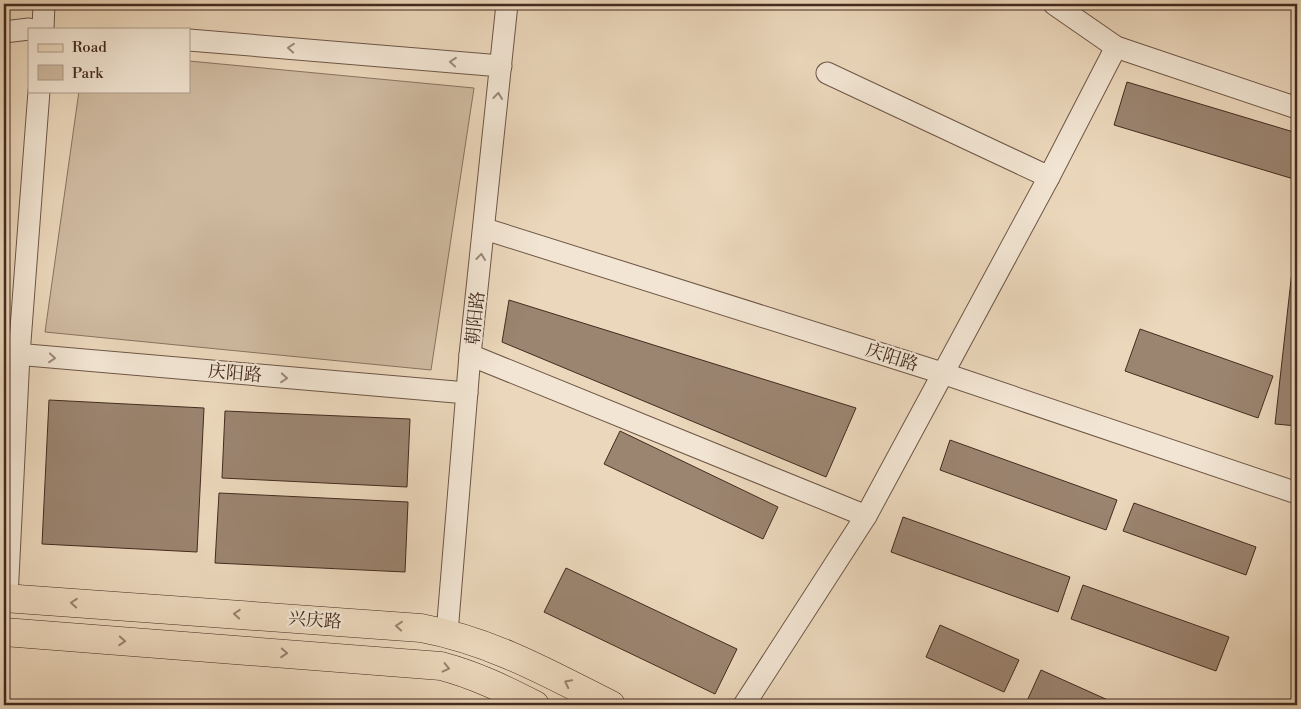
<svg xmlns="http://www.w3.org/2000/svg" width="1301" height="709" viewBox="0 0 1301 709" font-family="'Libre Bodoni','Noto Serif SC',serif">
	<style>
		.green { fill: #cfbaa0; stroke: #8a7260 }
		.building { fill: #9b8470; stroke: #442b1f }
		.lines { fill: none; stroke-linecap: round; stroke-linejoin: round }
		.minor-casing { stroke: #6e5646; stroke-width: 23 }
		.major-casing { stroke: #442b1f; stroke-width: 29 }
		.minor { stroke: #f2e5d3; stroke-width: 21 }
		.major { stroke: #ebd7bb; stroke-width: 28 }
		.oneway { stroke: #9b8879 }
		.oneway2 { stroke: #98816d }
		.labels { text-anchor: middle; stroke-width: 4.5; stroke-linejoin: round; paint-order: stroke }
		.street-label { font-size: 18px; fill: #442b1f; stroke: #f2e5d3 }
	</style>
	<rect width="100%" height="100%" fill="#ebd7bb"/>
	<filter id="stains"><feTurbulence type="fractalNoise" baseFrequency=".004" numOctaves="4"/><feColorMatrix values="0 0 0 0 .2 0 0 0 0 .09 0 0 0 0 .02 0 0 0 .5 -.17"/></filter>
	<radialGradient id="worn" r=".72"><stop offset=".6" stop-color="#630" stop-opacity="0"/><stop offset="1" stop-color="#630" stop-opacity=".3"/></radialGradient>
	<path class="green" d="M 189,61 L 474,88 L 431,370 L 45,332 L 79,91 L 189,91 Z"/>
	<g class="building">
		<path d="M 1127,82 L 1297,133 L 1297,180 L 1114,125 Z"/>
		<path d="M 1295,244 L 1297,245 L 1297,426 L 1275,424 Z"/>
		<path d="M 509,300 L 856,408 L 826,477 L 502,342 Z"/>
		<path d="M 1140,329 L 1273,376 L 1258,418 L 1125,371 Z"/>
		<path d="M 49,400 L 204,408 L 197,552 L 42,544 Z"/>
		<path d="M 225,411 L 410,419 L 407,487 L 222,478 Z"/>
		<path d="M 620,431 L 778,507 L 763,539 L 604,464 Z"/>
		<path d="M 950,440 L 1117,500 L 1106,530 L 940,470 Z"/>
		<path d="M 219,493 L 408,502 L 405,572 L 215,563 Z"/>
		<path d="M 1134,503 L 1256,547 L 1246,575 L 1123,531 Z"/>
		<path d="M 903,517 L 1070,577 L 1058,612 L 891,552 Z"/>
		<path d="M 566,568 L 737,649 L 715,694 L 544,612 Z"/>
		<path d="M 1083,585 L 1229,637 L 1216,671 L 1071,619 Z"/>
		<path d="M 940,625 L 1019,660 L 1004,692 L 926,657 Z"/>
		<path d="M 1041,670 L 1119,705 L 1036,705 L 1027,701 Z"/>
	</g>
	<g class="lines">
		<g class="minor-casing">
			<g id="minor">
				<path d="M 1054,4 L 1116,47 L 1297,108"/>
				<path d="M 43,29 L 44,4"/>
				<path d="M 4,32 L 29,29"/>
				<path d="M 189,40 L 501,66"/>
				<path d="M 827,73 L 1049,177"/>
				<path d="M 485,229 L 942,373 L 1297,493"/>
				<path d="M 4,353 L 467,393"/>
				<path d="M 470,355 L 866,516"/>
				<path d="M 7,598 L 19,355 L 39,91"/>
				<path d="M 447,633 L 470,355 L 507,4"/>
				<path d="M 744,705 L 866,516 L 1049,177 L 1116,47"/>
			</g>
		</g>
		<g class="major-casing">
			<g id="major">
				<path d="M 4,598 L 421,628 C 491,641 548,673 611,705"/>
				<path d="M 4,632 L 441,666 C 475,675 504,689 535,705"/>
			</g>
		</g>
		<use href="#minor" class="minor"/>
		<use href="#major" class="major"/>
	</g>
	<defs><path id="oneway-chevron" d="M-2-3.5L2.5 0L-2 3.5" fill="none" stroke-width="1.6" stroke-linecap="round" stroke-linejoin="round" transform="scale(1.25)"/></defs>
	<g class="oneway">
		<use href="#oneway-chevron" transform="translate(291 48) rotate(-175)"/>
		<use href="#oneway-chevron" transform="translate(453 62) rotate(-175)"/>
		<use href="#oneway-chevron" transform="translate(498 96) rotate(-84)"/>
		<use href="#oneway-chevron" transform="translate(481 257) rotate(-84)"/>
		<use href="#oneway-chevron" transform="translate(52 358) rotate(5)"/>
		<use href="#oneway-chevron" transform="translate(284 378) rotate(5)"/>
	</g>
	<g class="oneway2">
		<use href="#oneway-chevron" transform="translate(74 603) rotate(-176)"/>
		<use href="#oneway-chevron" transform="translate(237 614) rotate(-176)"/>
		<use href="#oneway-chevron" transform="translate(399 626) rotate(-175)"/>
		<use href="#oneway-chevron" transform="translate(122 641) rotate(4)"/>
		<use href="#oneway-chevron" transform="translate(284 653) rotate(4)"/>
		<use href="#oneway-chevron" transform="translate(446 668) rotate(13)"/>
		<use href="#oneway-chevron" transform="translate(568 683) rotate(-153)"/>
	</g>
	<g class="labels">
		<g class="street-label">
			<text transform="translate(475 318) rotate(-84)" y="6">朝阳路</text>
			<text transform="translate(892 357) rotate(18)" y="6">庆阳路</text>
			<text transform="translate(235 373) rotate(5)" y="6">庆阳路</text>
			<text transform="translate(315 620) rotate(4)" y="6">兴庆路</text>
		</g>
	</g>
	<rect width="1301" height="709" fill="none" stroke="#ebd7bb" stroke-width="20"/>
	<rect x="5" y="5" width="1291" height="699" fill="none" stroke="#442b1f" stroke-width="2.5"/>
	<rect x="10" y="10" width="1281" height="689" fill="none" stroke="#442b1f"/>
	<rect x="28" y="28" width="162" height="65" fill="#f2e5d3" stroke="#ac9b8b"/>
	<rect x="38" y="44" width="25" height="8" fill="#ebd7bb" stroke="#ac9b8b"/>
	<text x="72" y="52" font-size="15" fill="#442b1f">Road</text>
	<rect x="38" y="65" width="25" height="15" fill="#cfbaa0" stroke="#ac9b8b"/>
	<text x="72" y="78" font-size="15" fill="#442b1f">Park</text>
	<rect width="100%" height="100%" filter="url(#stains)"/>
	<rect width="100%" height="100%" fill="url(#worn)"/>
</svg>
